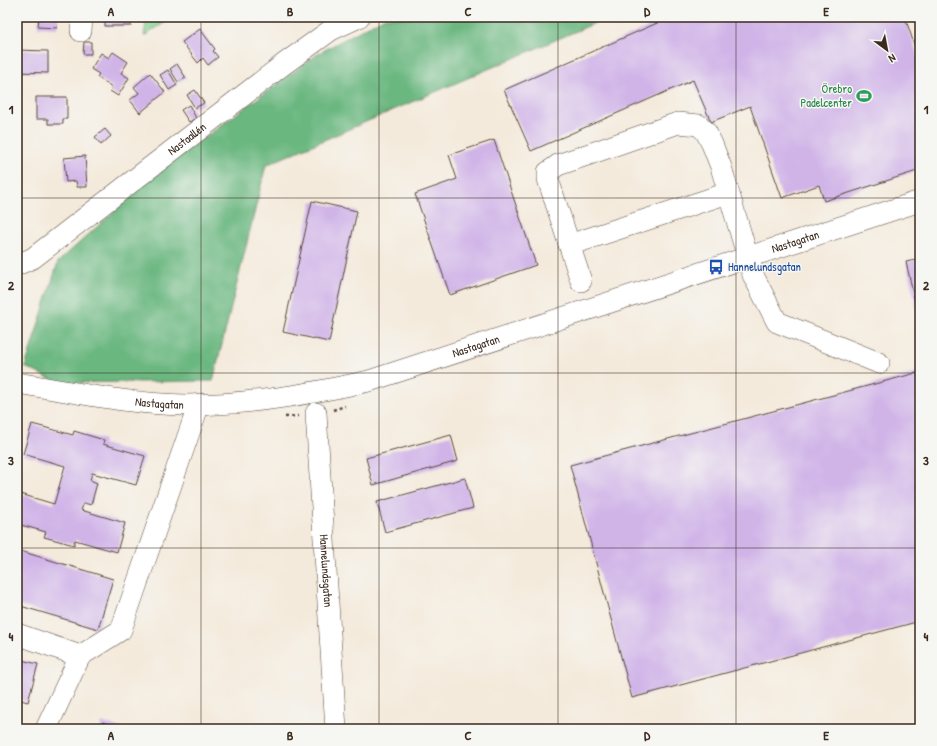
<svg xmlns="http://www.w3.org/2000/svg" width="937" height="746" viewBox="0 0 937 746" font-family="'Patrick Hand',sans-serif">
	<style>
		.green { fill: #83d697; stroke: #5f805a }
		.forest { fill: #6ab780; stroke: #52704f }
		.building { fill: #d0b4e8 }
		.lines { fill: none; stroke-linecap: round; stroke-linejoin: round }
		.minor-casing { stroke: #57473a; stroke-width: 22 }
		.path { stroke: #57473a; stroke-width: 2.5; stroke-dasharray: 3 3; stroke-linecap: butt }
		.minor { stroke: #fff; stroke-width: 21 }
		.grid { fill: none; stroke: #3b2a1e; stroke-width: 1; stroke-opacity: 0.55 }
		.labels { text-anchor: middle; stroke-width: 3; stroke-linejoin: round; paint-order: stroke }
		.leisure-label { font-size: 12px; fill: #27864d; stroke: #f6f6f2; text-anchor: end }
		.street-label { font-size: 12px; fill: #3b2a1e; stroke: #f6f6f2 }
		.transit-label { font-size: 12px; fill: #164399; stroke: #f6f6f2; text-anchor: start }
		.neatline { fill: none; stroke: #3b2a1e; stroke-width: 1.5 }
		.grid-label { font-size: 13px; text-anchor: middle; font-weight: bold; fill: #3b2a1e }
	</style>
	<rect width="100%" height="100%" fill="#f6f6f2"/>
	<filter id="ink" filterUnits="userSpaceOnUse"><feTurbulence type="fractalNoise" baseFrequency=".025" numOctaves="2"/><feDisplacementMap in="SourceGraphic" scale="8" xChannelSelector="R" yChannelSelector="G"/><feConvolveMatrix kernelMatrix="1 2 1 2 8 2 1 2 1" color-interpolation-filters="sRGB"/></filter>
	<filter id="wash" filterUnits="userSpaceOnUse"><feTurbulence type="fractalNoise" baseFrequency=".012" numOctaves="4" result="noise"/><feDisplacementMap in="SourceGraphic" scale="16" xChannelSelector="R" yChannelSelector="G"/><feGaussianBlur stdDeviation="0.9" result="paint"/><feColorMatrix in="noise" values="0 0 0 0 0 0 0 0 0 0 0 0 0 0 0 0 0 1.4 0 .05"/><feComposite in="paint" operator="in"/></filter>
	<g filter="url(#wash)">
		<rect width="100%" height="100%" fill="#f4eadb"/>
		<path class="green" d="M 147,17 L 173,17 L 144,36 Z"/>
		<path class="forest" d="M 385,17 L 609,17 L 266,165 L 213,381 L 59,383 L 25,367 L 58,262 L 158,172 L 319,53 Z"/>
		<g id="blocks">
			<g class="building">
				<path d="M 39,17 L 58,17 L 57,28 L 38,27 Z"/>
				<rect x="105" y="17" width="26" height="9"/>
				<path d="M 671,17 L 905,17 L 920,62 L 920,170 L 824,201 L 819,185 L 782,198 L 750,106 L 711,122 L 693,80 L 531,151 L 504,90 Z"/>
				<path d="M 200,29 L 215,49 L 213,51 L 218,57 L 208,65 L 203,58 L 198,63 L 182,42 Z"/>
				<path d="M 84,42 L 91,42 L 91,54 L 83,54 Z"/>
				<path d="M 17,50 L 48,51 L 48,73 L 17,72 Z"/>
				<path d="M 113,52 L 128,62 L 121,73 L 129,78 L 118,96 L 110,91 L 112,87 L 97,77 L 99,74 L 91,69 L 101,53 L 109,58 Z"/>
				<path d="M 177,64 L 186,78 L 178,82 L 170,69 Z"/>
				<path d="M 168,70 L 177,85 L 169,90 L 160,75 Z"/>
				<path d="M 150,73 L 165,92 L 140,113 L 130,100 L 139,93 L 134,87 Z"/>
				<path d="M 195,90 L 204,103 L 195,108 L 187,95 Z"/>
				<path d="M 36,97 L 67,97 L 67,119 L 63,119 L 63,124 L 48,124 L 48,119 L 36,119 Z"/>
				<path d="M 189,105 L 196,118 L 189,122 L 181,110 Z"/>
				<path d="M 105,129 L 111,136 L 101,145 L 95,137 Z"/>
				<path d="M 494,140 L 536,265 L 450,295 L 415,194 L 457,179 L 449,155 Z"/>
				<path d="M 85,156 L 87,187 L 77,187 L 76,181 L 66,182 L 64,158 Z"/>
				<path d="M 312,201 L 357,211 L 329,342 L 283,332 Z"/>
				<path d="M 920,259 L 920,319 L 919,319 L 906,262 Z"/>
				<path d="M 920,372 L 920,621 L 632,698 L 570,465 Z"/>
				<path d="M 32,424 L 73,435 L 74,431 L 104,440 L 103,444 L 145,456 L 136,485 L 92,473 L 90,480 L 97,483 L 91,505 L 84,503 L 81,510 L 125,523 L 117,552 L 75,540 L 74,545 L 44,537 L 46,532 L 17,524 L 17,493 L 54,504 L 65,466 L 23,454 Z"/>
				<path d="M 451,435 L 458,461 L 373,485 L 366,458 Z"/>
				<path d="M 465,478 L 473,508 L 385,532 L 377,502 Z"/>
				<path d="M 17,550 L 113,579 L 98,629 L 17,605 Z"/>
				<path d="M 17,659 L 38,664 L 28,702 L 17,699 Z"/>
				<path d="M 102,722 L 124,729 L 100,729 Z"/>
				<path d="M 17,724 L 22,725 L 20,729 L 17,729 Z"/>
			</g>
		</g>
	</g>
	<g filter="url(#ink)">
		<use href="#blocks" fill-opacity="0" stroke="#57473a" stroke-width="1"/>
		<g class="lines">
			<g class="minor-casing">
				<g id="minor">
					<path d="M 81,31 L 82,17"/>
					<path d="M 569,245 L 728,193"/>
					<path id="s1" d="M 17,265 L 33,258 L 284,64 L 331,30 L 359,17"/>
					<path d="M 581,281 L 548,179 L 548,172 L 558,165 L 678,123 L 699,125 L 706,132 L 712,144 L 721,167 L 753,275 L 777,322 L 879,363"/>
					<path id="s2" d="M 17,383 C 73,392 129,404 186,405 C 248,405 309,394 369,381 L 920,201"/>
					<path id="s3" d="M 316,413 L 336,729"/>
					<path d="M 17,634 L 80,656 L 121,630 L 199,404"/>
					<path d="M 46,729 L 80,656"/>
				</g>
			</g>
			<g class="path">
				<path d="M 333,410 L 345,406"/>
				<path d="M 285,417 L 298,416"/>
			</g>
			<use href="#minor" class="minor"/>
		</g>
	</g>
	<path class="grid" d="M 201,17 L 201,729M 379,17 L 379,729M 558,17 L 558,729M 736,17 L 736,729M 17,198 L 920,198M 17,373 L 920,373M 17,548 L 920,548"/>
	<defs>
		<g id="stadium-bare" transform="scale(1.2)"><path d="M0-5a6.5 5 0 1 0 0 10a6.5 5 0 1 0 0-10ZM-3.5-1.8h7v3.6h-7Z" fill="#2e9e5b" stroke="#f6f6f2" stroke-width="2.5" paint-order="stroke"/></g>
		<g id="bus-bare" transform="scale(1.2)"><path d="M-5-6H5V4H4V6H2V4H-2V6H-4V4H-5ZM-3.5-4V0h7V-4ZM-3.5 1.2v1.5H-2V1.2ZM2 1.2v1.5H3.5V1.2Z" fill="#1a4fb4" stroke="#f6f6f2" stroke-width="2.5" paint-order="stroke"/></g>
	</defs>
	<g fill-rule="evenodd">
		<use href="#stadium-bare" x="864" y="96"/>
		<use href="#bus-bare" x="716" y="267"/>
	</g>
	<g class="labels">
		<g class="leisure-label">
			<text x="852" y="93">Örebro<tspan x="852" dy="14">Padelcenter</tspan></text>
		</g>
		<g class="street-label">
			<text dy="4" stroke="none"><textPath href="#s1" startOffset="212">Nastaallén</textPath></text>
			<text dy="4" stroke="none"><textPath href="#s2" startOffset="804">Nastagatan</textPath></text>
			<text dy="4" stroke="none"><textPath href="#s2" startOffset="468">Nastagatan</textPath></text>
			<text dy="4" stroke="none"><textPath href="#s2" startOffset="144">Nastagatan</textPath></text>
			<text dy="4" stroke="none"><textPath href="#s3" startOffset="158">Hannelundsgatan</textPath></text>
		</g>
		<g class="transit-label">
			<text x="728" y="271">Hannelundsgatan</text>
		</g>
	</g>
	<rect width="937" height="746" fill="none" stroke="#f6f6f2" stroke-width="44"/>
	<g transform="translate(887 50) rotate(148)" stroke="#f6f6f2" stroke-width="3" paint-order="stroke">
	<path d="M0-3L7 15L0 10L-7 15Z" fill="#3b2a1e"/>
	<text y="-6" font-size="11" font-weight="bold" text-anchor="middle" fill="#3b2a1e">N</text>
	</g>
	<rect x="22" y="22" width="893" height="702" class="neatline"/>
	<g class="grid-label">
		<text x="111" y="16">A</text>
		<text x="290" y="16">B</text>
		<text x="468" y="16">C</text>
		<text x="647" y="16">D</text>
		<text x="826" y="16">E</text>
		<text x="11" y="114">1</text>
		<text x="926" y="114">1</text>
		<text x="11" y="290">2</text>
		<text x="926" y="290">2</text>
		<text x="11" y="465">3</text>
		<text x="926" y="465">3</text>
		<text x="11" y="641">4</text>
		<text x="926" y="641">4</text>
		<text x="111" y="740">A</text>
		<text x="290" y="740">B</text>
		<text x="468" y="740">C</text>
		<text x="647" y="740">D</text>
		<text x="826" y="740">E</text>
	</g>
</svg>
